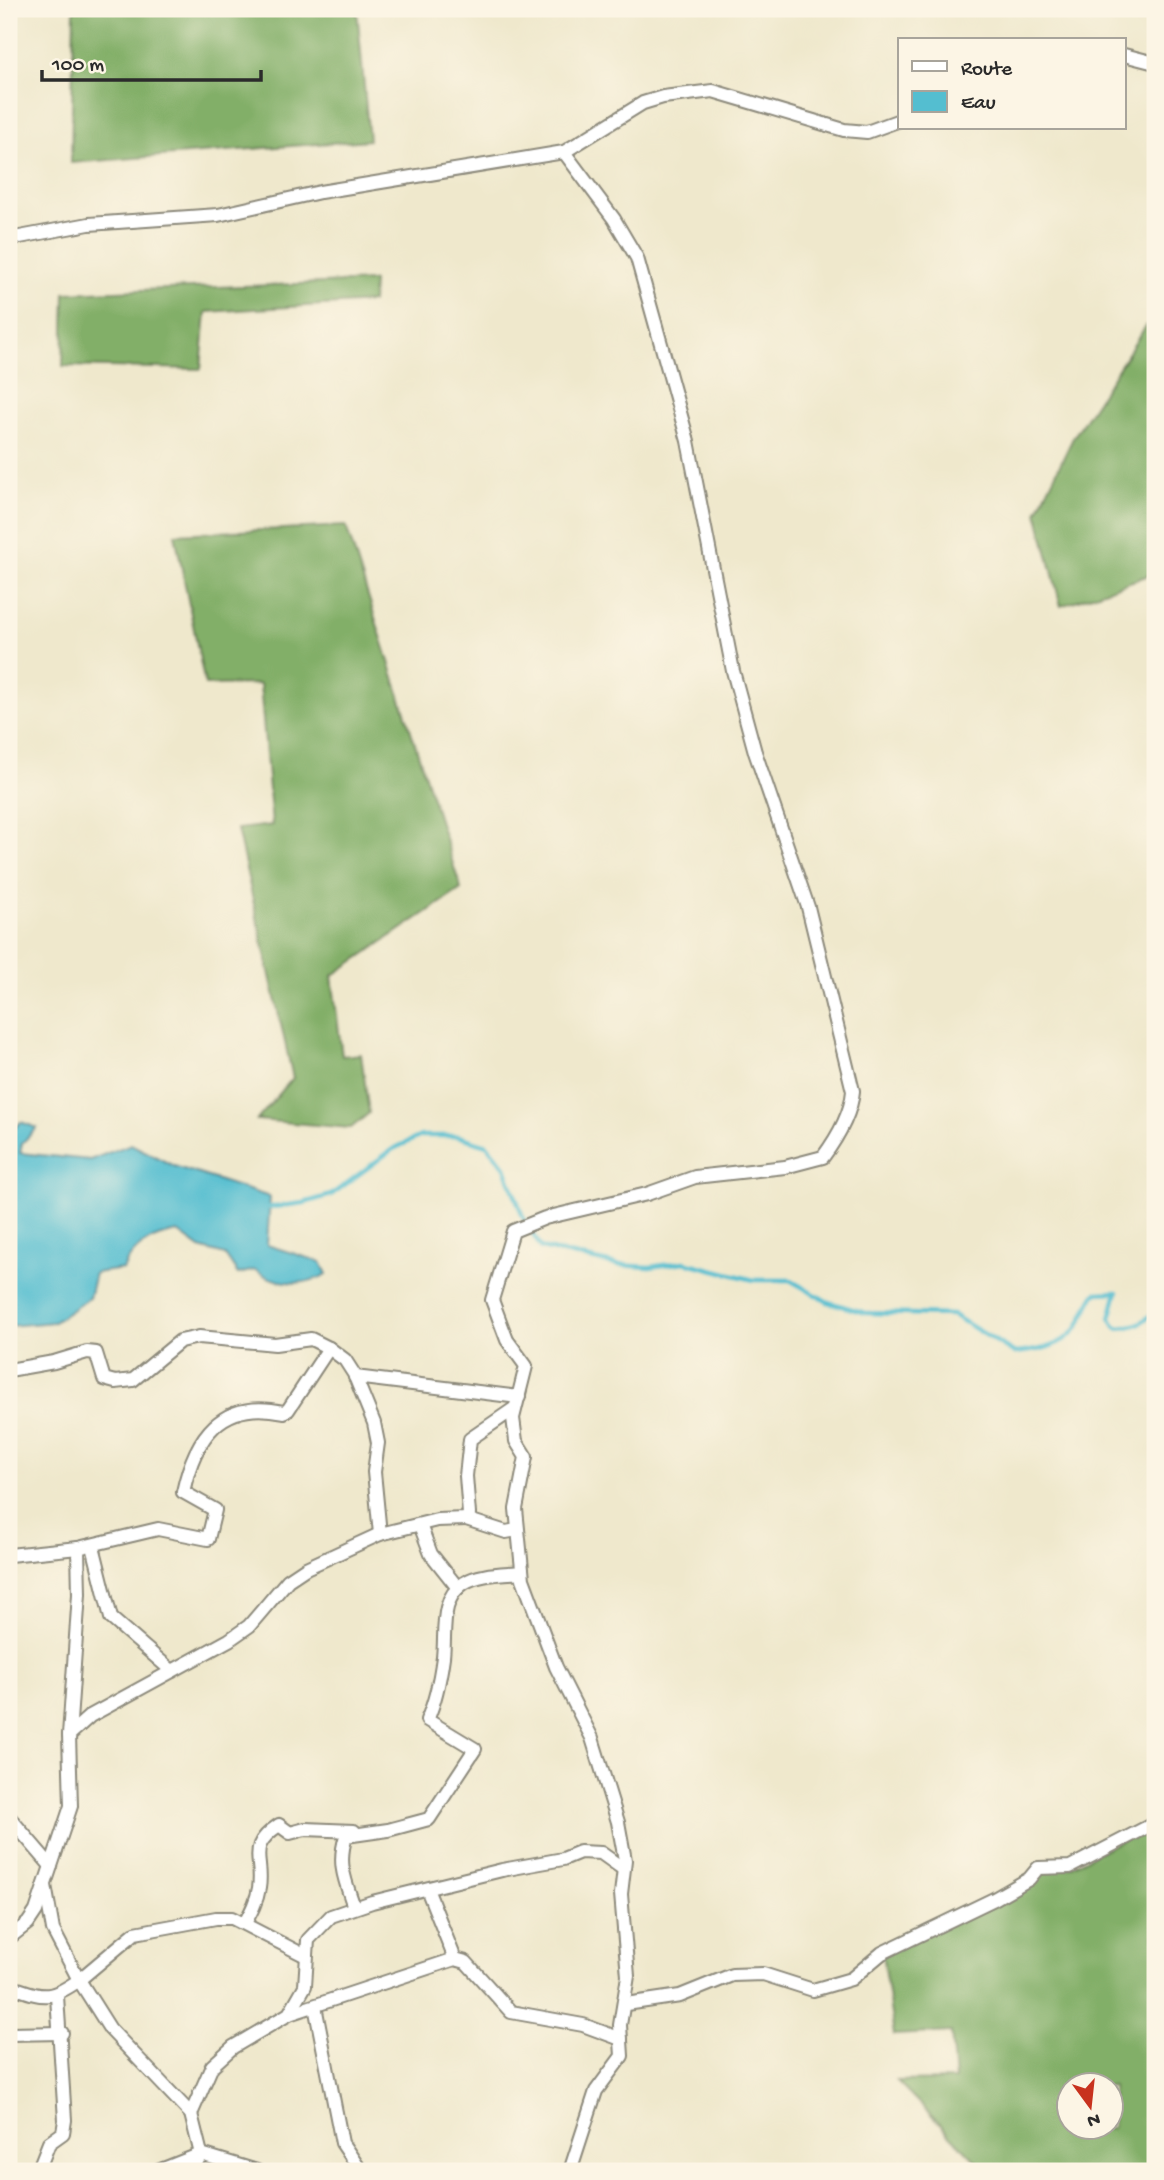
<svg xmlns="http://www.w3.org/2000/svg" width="1164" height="2180" viewBox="0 0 1164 2180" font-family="'Gochi Hand',sans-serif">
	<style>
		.forest { fill: #82af67; stroke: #566d49; stroke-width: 2; fill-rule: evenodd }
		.water { fill: #54bed0; stroke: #40747e; stroke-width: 2 }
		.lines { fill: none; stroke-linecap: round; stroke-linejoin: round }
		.stream { stroke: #54bed0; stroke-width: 4.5 }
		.street-casing { stroke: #8d8a7c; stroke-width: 16 }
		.street { stroke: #fff; stroke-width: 12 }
	</style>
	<rect width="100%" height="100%" fill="#fcf5e5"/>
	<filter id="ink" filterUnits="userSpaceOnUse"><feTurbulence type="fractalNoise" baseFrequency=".0143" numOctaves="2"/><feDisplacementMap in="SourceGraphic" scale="14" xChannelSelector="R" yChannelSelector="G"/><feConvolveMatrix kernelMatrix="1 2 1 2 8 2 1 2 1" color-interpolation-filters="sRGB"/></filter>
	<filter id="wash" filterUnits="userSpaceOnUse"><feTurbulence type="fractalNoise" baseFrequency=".00686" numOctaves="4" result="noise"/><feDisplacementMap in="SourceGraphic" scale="28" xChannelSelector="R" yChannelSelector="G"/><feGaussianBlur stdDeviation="1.57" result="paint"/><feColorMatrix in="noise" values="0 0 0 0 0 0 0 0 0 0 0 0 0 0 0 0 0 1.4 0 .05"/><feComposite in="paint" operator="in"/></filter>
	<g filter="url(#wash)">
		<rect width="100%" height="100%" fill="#efe8cc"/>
		<g class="forest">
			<path d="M 74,9 L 357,9 L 369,140 L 71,163 Z"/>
			<path d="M 373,281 L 372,302 L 206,312 L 201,369 L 63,366 L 65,293 Z"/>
			<path d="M 1155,319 L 1155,573 L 1061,606 L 1037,512 L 1073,438 L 1146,326 Z"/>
			<path d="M 346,526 L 461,889 L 332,976 L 342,1056 L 361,1054 L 369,1113 L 351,1128 L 257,1120 L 293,1078 L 237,829 L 272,825 L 260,684 L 205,685 L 175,534 Z"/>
			<path d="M 1155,1823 L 1155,2171 L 986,2171 L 897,2081 L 955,2080 L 951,2032 L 894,2035 L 882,1953 L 994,1899 L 1038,1868 L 1070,1867 ZM 1070,2086 L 1112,2086 L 1112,2128 L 1070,2128 Z"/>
		</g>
		<path class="water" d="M 21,1122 L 37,1128 L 22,1143 L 20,1153 L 90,1160 L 131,1144 L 174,1166 L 270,1197 L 267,1245 L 321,1262 L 327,1274 C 304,1287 277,1285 255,1270 L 238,1274 L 225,1255 L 200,1248 L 178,1232 C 153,1236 134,1245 123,1269 L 95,1273 L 89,1298 L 54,1322 L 9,1326 L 9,1133 Z"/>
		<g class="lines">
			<path class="stream" d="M 265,1208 L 304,1203 L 331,1195 L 393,1149 L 421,1136 L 458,1136 L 487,1145 L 505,1167 L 523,1217 L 541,1248 L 617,1265 L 650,1267 L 684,1262 L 754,1280 L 790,1280 L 828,1302 L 866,1313 L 953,1315 L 1015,1353 C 1036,1351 1063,1347 1077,1328 C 1085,1317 1087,1304 1096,1293 L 1117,1292 L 1110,1318 L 1117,1328 C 1135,1327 1143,1323 1155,1311"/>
		</g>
	</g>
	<g filter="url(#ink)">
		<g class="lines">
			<g class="street-casing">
				<g id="street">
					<path d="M 1124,55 L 1155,63"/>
					<path d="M 564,152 L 614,219 L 637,258 L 688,441 L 733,671 L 755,752 L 808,907 L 853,1091 C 851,1114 837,1138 823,1157 L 785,1167 L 695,1177 L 647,1194 L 545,1218 L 513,1231 L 492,1300 L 507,1340 L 526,1366 L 513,1418 L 516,1441 L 526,1457 L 516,1509 L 523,1579 L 556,1667 L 592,1738 L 618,1822 L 625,1860 L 621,1894 L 628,1976 L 620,2025 L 622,2056 L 596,2091 L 570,2171"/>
					<path d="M 9,239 L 89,224 L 218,215 L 320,192 L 564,152 L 643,103 L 663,97 L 713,91 L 844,130 L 867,132 L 900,120"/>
					<path d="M 9,1370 L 54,1362 L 87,1352 L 96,1353 L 104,1379 L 115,1382 L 133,1380 L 180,1341 L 199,1337 L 275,1344 L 311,1339 L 329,1348 L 345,1360 L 354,1374 L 374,1423 L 378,1443 L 374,1472 L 380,1534"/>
					<path d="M 355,1377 L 519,1397"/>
					<path d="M 466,1519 L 506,1532 L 517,1530"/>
					<path d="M 420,1525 L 431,1554 L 458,1588"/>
					<path d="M 93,1546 L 111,1618 L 172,1671"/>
					<path d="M 9,1555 L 78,1548 L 158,1529 L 208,1539 L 215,1510 L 183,1492 C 195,1437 221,1398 284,1412 L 288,1410 L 329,1348"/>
					<path d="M 69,1735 L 90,1716 L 229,1640 L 249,1626 L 288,1580 L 306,1568 L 380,1534 L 437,1520 L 466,1519 L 469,1514 L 466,1476 L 470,1439 L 515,1408"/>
					<path d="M 9,1817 L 51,1866"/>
					<path d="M 45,1885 L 53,1930 L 79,1980 L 135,1933 L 216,1918 L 232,1918 L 304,1955"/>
					<path d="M 427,1889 L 455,1959"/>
					<path d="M 354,1907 C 345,1880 337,1864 346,1836 L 388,1830 L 429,1819 L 475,1749 L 427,1720 C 436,1700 440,1679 443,1657 C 446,1632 439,1599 464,1583 C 479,1573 504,1574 522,1572"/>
					<path d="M 245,1923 C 251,1912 257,1901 259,1888 C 264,1858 245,1848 279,1825 L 290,1833 L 305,1829 L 354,1831"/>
					<path d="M 9,1938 L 28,1923 L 36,1911 L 71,1806 L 69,1735 L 79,1594 L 78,1548"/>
					<path d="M 9,1986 C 43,1997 48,2002 79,1980 L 110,2029 L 191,2114 L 201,2154 L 192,2171"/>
					<path d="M 626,2004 L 680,1996 L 732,1975 L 763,1974 L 813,1990 L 851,1979 L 882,1953 L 994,1899 L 1029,1879 L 1038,1868 L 1070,1867 L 1155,1823"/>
					<path d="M 315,2006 L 342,2143 L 361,2171"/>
					<path d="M 289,2014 L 455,1959 L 466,1962 L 511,2012 L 583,2025 L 621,2039"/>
					<path d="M 9,2034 L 62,2033"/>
					<path d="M 191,2114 L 212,2066 L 233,2047 L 289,2014 L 305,1986 L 308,1940 L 331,1916 L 372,1902 L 502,1870 L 563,1859 L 580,1852 L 601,1853 L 622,1868"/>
					<path d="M 38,2171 L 49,2143 L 63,2133 L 65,2120 L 57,1996"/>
					<path d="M 158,2171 L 201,2154 L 257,2171"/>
				</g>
			</g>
			<use href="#street" class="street"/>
		</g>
	</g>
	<rect width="1164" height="2180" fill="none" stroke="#fcf5e5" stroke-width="35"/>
	<rect x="898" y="38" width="228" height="91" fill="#fcf5e5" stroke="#a8a49b" stroke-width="2"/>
	<rect x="912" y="61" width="35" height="10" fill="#ffffff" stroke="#a8a49b" stroke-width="2"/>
	<text x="961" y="74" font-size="21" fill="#2b2b2b">Route</text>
	<rect x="912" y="91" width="35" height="21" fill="#54bed0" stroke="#a8a49b" stroke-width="2"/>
	<text x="961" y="108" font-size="21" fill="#2b2b2b">Eau</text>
	<g transform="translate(1090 2106) rotate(165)"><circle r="33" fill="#fcf5e5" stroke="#a8a49b" stroke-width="2"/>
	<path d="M0-5L12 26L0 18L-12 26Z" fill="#c8321e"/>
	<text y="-10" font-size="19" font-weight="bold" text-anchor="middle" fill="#2b2b2b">N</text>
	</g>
	<path d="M42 70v10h219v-10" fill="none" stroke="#2b2b2b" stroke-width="3.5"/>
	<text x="52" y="70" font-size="21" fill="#2b2b2b" stroke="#fcf5e5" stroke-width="5" paint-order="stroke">100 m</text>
</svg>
